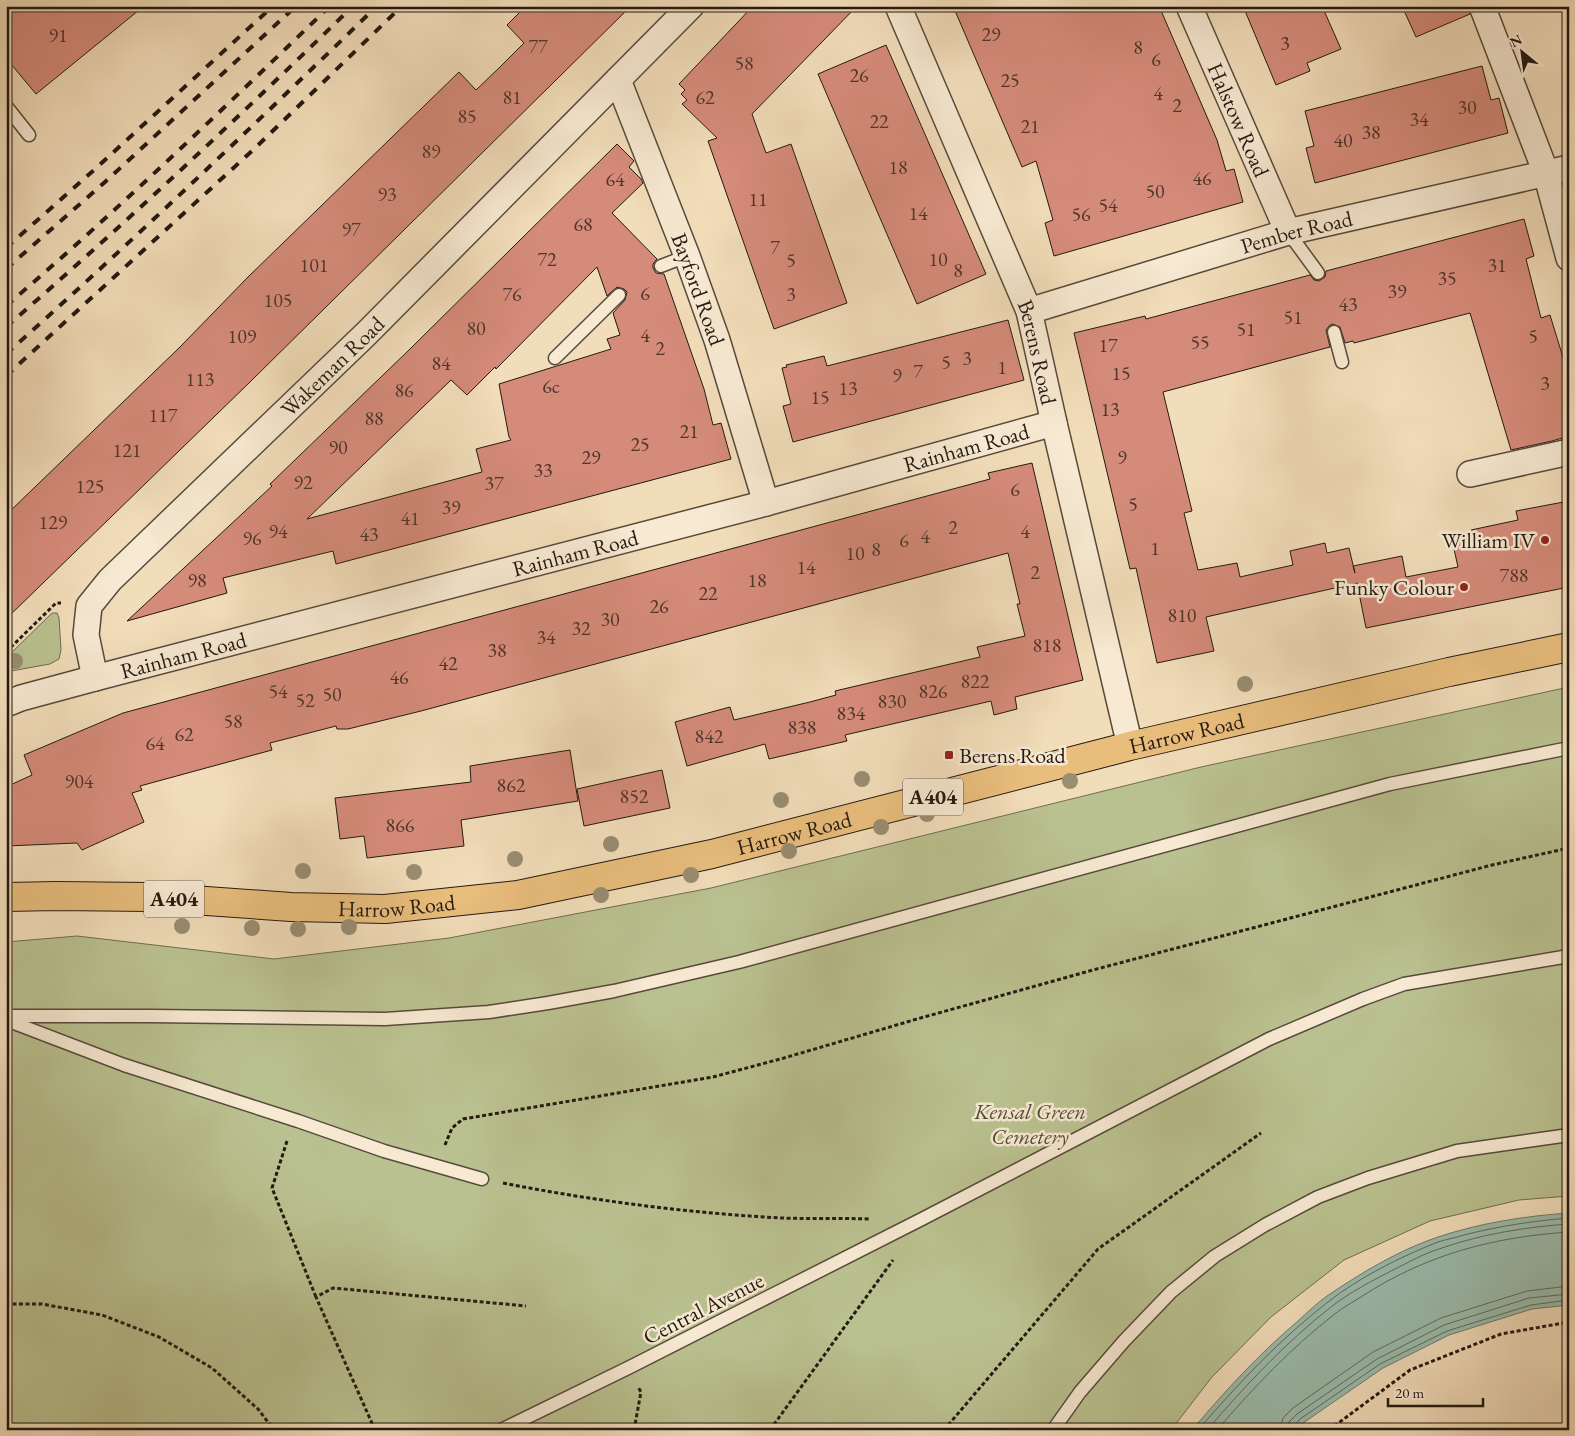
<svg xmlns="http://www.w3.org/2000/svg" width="1575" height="1436" viewBox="0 0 1575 1436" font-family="'EB Garamond',serif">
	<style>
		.green { fill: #bac190; stroke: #6e6d50 }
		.water { fill: #9bbcad; stroke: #6b7b6f }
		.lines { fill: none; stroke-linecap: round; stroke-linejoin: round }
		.shore { stroke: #5f6a5f; stroke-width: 1 }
		.building { fill: #d58b7a; stroke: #231911; fill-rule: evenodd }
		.lane-casing { stroke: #574a3b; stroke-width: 15 }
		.street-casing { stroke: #574a3b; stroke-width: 28 }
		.primary-casing { stroke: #231911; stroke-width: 30 }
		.path { stroke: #231911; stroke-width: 3; stroke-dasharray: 4 2.5; stroke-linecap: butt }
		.lane { stroke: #f7e9d2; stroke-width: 12 }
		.street { stroke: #f7e9d2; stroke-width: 25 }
		.primary { stroke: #e9be7d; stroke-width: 28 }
		.rail { stroke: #231911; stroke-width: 4; stroke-dasharray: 9 9; stroke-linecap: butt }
		.tree { fill: #998d72 }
		.poi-dot { fill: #8f2418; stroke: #f7e9d2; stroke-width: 2 }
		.labels { text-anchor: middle; stroke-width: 5; stroke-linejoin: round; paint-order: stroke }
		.number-label { font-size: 20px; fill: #50362b }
		.shield { fill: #f7e9d2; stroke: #63574b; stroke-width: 1 }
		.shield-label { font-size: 21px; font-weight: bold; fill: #231911 }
		.street-label { font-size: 22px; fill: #231911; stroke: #f7e9d2 }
		.poi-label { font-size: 22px; fill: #231911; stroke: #f7e9d2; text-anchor: end }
		.park-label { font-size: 22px; font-style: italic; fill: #504b37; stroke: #f7e9d2 }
	</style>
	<rect width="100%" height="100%" fill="#f2ddba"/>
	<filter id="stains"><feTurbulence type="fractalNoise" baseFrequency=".004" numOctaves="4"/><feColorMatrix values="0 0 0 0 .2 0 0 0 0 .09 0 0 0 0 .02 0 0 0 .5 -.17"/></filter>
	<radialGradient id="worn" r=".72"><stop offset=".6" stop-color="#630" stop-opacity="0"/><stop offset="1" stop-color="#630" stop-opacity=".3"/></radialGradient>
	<g class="green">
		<path d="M 52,613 L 57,613 L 59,618 L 61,650 L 59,659 L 50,664 L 11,671 L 6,669 L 6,658 Z"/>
		<path d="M 1569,687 L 1569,1196 L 1519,1200 L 1430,1221 L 1344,1260 L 1271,1317 L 1212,1377 L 1171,1430 L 6,1430 L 6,942 L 77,936 L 274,959 L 449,938 L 711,888 L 1201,767 Z"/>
	</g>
	<path class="water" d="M 1569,1213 L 1569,1305 L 1532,1309 L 1449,1335 L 1383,1368 L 1303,1423 L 1297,1430 L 1192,1430 C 1225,1391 1259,1354 1298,1321 C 1308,1312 1317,1303 1327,1296 C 1361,1273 1399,1250 1438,1237 C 1480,1223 1525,1216 1569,1213 Z"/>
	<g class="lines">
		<g class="shore">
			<path d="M 1198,1430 C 1238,1384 1280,1339 1328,1302 C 1358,1278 1402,1256 1438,1242 C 1447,1239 1455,1238 1464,1235 C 1499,1226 1533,1221 1569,1218"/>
			<path d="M 1207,1430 C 1245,1386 1285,1343 1331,1307 C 1350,1292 1372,1281 1393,1270 C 1409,1262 1425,1253 1442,1248 C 1482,1234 1526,1227 1569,1224"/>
			<path d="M 1217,1430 C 1253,1388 1292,1347 1336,1313 C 1345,1306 1355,1301 1364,1295 C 1428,1254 1494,1237 1569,1232"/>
			<path d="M 1280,1430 L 1283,1418 L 1293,1408 L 1373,1352 L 1441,1318 L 1527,1291 L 1569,1286"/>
			<path d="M 1288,1430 L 1289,1422 L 1297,1414 L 1377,1359 L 1444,1325 L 1529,1298 L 1569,1294"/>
			<path d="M 1294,1430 L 1295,1425 L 1300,1419 L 1380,1364 L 1447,1331 L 1531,1305 L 1569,1300"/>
		</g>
	</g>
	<g class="building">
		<path d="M 6,6 L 144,6 L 36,94 L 6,58 Z"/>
		<path d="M 526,6 L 631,6 L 250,382 L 6,619 L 6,515 L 180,347 L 248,277 L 459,72 L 476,90 L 500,67 L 524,43 L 507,25 Z"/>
		<path d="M 753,6 L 857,6 L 752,114 L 766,153 L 791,144 L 847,303 L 774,329 L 708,141 L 717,138 L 682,104 L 687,100 L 681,94 L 685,90 L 679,84 Z"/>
		<path d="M 953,6 L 1159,6 L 1217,140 L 1226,171 L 1234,169 L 1243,202 L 1054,256 L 1045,223 L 1053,220 L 1036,161 L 1022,167 Z"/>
		<path d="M 1243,6 L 1322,6 L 1341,49 L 1307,63 L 1310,71 L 1276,85 Z"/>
		<path d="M 1402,6 L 1468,6 L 1470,14 L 1416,37 Z"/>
		<path d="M 886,45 L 986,274 L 917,304 L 818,74 Z"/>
		<path d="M 1482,66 L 1491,100 L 1499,98 L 1508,133 L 1315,183 L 1306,148 L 1314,146 L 1305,111 Z"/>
		<path d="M 617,144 L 634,161 L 629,167 L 641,179 L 643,183 L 612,213 L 657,259 L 653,264 L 653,268 L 656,273 L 664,274 L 704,389 L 713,425 L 721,423 L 731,459 L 336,564 L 333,551 L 223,578 L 227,593 L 127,621 L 272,486 L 270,484 L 410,349 ZM 597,267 L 607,296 L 617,287 L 624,289 L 627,292 L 625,300 L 613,313 L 620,335 L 607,339 L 611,349 L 499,384 L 509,437 L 511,440 L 476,449 L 482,472 L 307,519 L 451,380 L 467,395 L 495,367 L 496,369 Z"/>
		<path d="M 1524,219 L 1534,256 L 1526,259 L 1541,318 L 1550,315 L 1569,377 L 1569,436 L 1552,441 L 1511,450 L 1470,313 L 1354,343 L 1353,341 L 1345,343 L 1340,327 L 1332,324 L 1329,326 L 1326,330 L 1330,347 L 1163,392 L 1192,511 L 1184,513 L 1198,570 L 1237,563 L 1240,577 L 1266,571 L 1293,565 L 1290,551 L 1325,543 L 1327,553 L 1349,548 L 1355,573 L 1353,566 L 1402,556 L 1406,577 L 1458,567 L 1452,540 L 1473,536 L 1471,530 L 1518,520 L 1516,511 L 1569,501 L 1569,587 L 1366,628 L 1357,583 L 1206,617 L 1214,651 L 1157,663 L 1136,568 L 1130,569 L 1074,333 L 1145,316 L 1146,319 L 1310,275 L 1314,280 L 1319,281 L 1325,277 L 1326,271 Z"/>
		<path d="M 1008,320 L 1024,380 L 793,442 L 783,406 L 791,404 L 782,368 L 787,367 L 786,365 L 824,356 L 827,366 Z"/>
		<path d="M 1032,463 L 1083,680 L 1015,697 L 1017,709 L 994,715 L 991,701 L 845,735 L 847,741 L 769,759 L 765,744 L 687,766 L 675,722 L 730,707 L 734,720 L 810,702 L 836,695 L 835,691 L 980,657 L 977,647 L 1025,636 L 1017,604 L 1020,604 L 1008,553 L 421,711 L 348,729 L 337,729 L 336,726 L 270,743 L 272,750 L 140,786 L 142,790 L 132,793 L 144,822 L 82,850 L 77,843 L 6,846 L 6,787 L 32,775 L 24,755 L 123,713 L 990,479 L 988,473 Z"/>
		<path d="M 570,750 L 578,801 L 461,820 L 464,846 L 367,858 L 364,836 L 340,839 L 335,798 L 471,782 L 470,766 Z"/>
		<path d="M 662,770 L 670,808 L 584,826 L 577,789 Z"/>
	</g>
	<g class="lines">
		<g class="lane-casing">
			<g id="lane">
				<path d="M 6,106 L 29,135"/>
				<path d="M 1288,232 L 1318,273"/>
				<path d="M 661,266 L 687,256"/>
				<path d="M 1334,332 L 1342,362"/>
				<path d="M 555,358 L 619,295"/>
				<path d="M 6,1016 L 150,1016 L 385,1019 L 489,1012 L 548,1003 L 614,991 L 739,962 L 1390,784 L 1569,748"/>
				<path d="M 6,1020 L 124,1065 L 298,1121 L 384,1151 L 482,1179"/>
				<path d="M 501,1430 L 628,1368 L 922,1219 L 1269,1039 L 1363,999 L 1404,984 L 1569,956"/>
				<path d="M 1053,1430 L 1080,1392 L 1124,1341 L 1171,1292 L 1215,1256 L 1265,1225 L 1318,1197 L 1368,1178 L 1457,1151 L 1569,1135"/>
			</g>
		</g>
		<g class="street-casing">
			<g id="street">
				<path id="s1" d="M 898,6 L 1029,311 L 1054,423 L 1130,746"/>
				<path id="s2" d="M 1189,6 L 1288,232"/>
				<path d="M 1482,6 L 1546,173 L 1569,258"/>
				<path id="s3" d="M 618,80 L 687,256 L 717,340 L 766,503"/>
				<path id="s4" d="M 1029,311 L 1288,232 L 1569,168"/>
				<path d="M 1470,474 L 1569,452"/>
				<path id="s5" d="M 95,678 L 86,635 L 89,606 L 110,580 L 367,333 L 691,6"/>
				<path id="s6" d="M 6,704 L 21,698 L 95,678 L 766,503 L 1054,423"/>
			</g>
		</g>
		<g class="primary-casing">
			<g id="primary">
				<path id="s7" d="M 6,897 L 56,896 L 150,897 L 291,907 L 385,909 L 518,895 L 712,854 L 1130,746 L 1449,672 L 1569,647"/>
			</g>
		</g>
		<g class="path">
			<path d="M 6,652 L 56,603 L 61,603"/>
			<path d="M 287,1141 L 272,1188 L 316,1297"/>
			<path d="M 445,1145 L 452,1128 L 463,1119 L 713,1077 L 784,1058 L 917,1019 L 1093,970 L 1492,865 L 1569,848"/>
			<path d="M 503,1183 C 595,1201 688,1213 782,1218 C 811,1219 840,1218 869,1219"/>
			<path d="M 6,1304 L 42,1304 L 102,1315 L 159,1337 L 212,1368 L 258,1409 L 274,1430"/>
			<path d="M 375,1430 L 316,1297 L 333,1288 L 526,1306"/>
			<path d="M 634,1430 L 641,1392 L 638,1387"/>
			<path d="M 770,1430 L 893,1260"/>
			<path d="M 944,1430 L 1098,1249 L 1261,1133"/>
			<path d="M 1329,1430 L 1410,1370 L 1501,1334 L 1569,1322"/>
		</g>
		<use href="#lane" class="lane"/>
		<use href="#street" class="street"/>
		<use href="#primary" class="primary"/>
		<g class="rail">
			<path d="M 6,248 L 94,170 L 273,6"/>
			<path d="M 6,269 L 105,182 L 296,6"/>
			<path d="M 6,306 C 118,210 224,108 330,6"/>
			<path d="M 6,327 C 125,224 240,116 353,6"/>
			<path d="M 6,354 C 133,241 255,124 377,6"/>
			<path d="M 6,376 L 253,150 L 402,6"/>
		</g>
	</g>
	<g class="tree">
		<circle cx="15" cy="661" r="8"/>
		<circle cx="1245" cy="684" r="8"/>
		<circle cx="862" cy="779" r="8"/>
		<circle cx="1070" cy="781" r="8"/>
		<circle cx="781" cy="800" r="8"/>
		<circle cx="927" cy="814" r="8"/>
		<circle cx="881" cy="827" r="8"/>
		<circle cx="611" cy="844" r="8"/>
		<circle cx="789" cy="851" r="8"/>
		<circle cx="515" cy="859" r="8"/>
		<circle cx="303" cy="871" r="8"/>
		<circle cx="414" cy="872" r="8"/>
		<circle cx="691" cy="875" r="8"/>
		<circle cx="601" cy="895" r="8"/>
		<circle cx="182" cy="926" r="8"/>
		<circle cx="349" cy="927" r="8"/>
		<circle cx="252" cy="928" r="8"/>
		<circle cx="298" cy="929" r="8"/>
	</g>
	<g class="poi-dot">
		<circle cx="1545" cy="540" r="5"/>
		<circle cx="1464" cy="587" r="5"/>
		<rect x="944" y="750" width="10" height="10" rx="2.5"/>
	</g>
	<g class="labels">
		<g class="number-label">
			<text x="991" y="41">29</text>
			<text x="58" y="42">91</text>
			<text x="1285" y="50">3</text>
			<text x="538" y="53">77</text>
			<text x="1138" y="54">8</text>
			<text x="1156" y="66">6</text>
			<text x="744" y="70">58</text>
			<text x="859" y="82">26</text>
			<text x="1010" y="87">25</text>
			<text x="1158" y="100">4</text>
			<text x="512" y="104">81</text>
			<text x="705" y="104">62</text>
			<text x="1177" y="112">2</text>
			<text x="1467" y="114">30</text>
			<text x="467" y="123">85</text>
			<text x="1419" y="126">34</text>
			<text x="879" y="128">22</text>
			<text x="1030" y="133">21</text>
			<text x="1371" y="139">38</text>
			<text x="1343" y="147">40</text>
			<text x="431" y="158">89</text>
			<text x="898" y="174">18</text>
			<text x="1202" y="185">46</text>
			<text x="615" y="186">64</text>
			<text x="1155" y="198">50</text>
			<text x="387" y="201">93</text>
			<text x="758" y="206">11</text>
			<text x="1108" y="212">54</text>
			<text x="918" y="220">14</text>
			<text x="1081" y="221">56</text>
			<text x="583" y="231">68</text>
			<text x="351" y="236">97</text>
			<text x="775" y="254">7</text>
			<text x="547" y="266">72</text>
			<text x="938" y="266">10</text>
			<text x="791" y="267">5</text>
			<text x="314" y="272">101</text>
			<text x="1497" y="272">31</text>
			<text x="958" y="277">8</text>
			<text x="1447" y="285">35</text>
			<text x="1397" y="298">39</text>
			<text x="645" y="300">6</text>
			<text x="512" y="301">76</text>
			<text x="791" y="301">3</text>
			<text x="278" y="307">105</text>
			<text x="1348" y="311">43</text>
			<text x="1293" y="324">51</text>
			<text x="476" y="335">80</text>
			<text x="1246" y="336">51</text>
			<text x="645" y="342">4</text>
			<text x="242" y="343">109</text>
			<text x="1533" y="343">5</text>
			<text x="1200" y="349">55</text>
			<text x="1108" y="352">17</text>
			<text x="660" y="355">2</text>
			<text x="967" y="365">3</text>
			<text x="946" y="369">5</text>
			<text x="441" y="370">84</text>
			<text x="1002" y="374">1</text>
			<text x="918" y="378">7</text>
			<text x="1121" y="380">15</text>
			<text x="897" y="382">9</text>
			<text x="200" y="386">113</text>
			<text x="1545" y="390">3</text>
			<text x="551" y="393">6c</text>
			<text x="848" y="395">13</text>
			<text x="404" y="397">86</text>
			<text x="820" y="404">15</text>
			<text x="1110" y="416">13</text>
			<text x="163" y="422">117</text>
			<text x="374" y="425">88</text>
			<text x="689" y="438">21</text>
			<text x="640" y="451">25</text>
			<text x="338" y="454">90</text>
			<text x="127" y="457">121</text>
			<text x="591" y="464">29</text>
			<text x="1122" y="464">9</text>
			<text x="543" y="477">33</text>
			<text x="303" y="489">92</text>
			<text x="494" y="490">37</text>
			<text x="90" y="493">125</text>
			<text x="1015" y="496">6</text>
			<text x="1133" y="511">5</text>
			<text x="451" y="514">39</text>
			<text x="410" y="525">41</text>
			<text x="53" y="529">129</text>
			<text x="953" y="534">2</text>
			<text x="278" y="538">94</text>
			<text x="1025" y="538">4</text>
			<text x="369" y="541">43</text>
			<text x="925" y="543">4</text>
			<text x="252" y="545">96</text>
			<text x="904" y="547">6</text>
			<text x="1155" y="555">1</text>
			<text x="876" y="556">8</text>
			<text x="855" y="560">10</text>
			<text x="806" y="574">14</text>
			<text x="1035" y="579">2</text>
			<text x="1514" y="582">788</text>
			<text x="197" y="587">98</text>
			<text x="757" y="587">18</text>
			<text x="708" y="600">22</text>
			<text x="659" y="613">26</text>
			<text x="1182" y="622">810</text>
			<text x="610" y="626">30</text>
			<text x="581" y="635">32</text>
			<text x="546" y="644">34</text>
			<text x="1047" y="652">818</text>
			<text x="497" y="657">38</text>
			<text x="448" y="670">42</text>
			<text x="399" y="684">46</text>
			<text x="975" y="688">822</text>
			<text x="278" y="698">54</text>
			<text x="933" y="698">826</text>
			<text x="332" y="701">50</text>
			<text x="305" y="707">52</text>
			<text x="892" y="708">830</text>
			<text x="851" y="720">834</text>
			<text x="233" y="728">58</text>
			<text x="802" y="734">838</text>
			<text x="184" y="741">62</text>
			<text x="709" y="743">842</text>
			<text x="155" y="750">64</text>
			<text x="79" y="788">904</text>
			<text x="511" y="792">862</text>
			<text x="634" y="803">852</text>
			<text x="400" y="832">866</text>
		</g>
		<g class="shield">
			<rect x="903" y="778.5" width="60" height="37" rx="4"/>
			<rect x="144" y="880.5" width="60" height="37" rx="4"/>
		</g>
		<g class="shield-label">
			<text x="933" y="804">A404</text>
			<text x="174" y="906">A404</text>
		</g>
		<g class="street-label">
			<text dy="8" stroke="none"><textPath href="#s2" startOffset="124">Halstow Road</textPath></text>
			<text dy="8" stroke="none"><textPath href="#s4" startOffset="279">Pember Road</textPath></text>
			<text dy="8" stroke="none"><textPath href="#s3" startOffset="224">Bayford Road</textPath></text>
			<text dy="8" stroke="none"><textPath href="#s1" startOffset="374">Berens Road</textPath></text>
			<text dy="8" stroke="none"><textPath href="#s5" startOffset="415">Wakeman Road</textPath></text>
			<text dy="8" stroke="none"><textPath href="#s6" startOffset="994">Rainham Road</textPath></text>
			<text dy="8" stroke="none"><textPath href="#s6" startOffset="589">Rainham Road</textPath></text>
			<text dy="8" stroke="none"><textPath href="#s6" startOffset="184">Rainham Road</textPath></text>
			<text dy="8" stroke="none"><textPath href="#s7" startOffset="1201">Harrow Road</textPath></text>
			<text dy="8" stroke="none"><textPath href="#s7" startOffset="796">Harrow Road</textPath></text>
			<text dy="8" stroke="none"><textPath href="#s7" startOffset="391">Harrow Road</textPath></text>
			<text transform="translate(703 1308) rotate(-27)" y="8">Central Avenue</text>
		</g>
		<g class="poi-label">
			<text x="1535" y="548">William IV</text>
			<text x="1454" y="595">Funky Colour</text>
			<text x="959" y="763" text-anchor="start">Berens Road</text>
		</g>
		<g class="park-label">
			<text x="1030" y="1119">Kensal Green<tspan x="1030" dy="25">Cemetery</tspan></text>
		</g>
	</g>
	<rect width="1575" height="1436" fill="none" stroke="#f2ddba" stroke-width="25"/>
	<rect x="8" y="8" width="1560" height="1421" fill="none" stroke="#231911" stroke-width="2.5"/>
	<rect x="12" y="12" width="1550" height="1411" fill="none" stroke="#231911"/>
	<g transform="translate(1522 52) rotate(331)" stroke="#f7e9d2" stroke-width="4" paint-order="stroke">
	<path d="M0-4L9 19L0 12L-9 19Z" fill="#231911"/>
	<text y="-8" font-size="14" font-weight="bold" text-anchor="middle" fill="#231911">N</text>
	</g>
	<path d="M1388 1398v8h95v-8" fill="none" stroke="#231911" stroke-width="2.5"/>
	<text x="1395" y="1398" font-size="15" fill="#231911" stroke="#f7e9d2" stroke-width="4" paint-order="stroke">20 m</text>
	<rect width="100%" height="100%" filter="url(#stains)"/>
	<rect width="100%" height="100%" fill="url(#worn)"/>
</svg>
